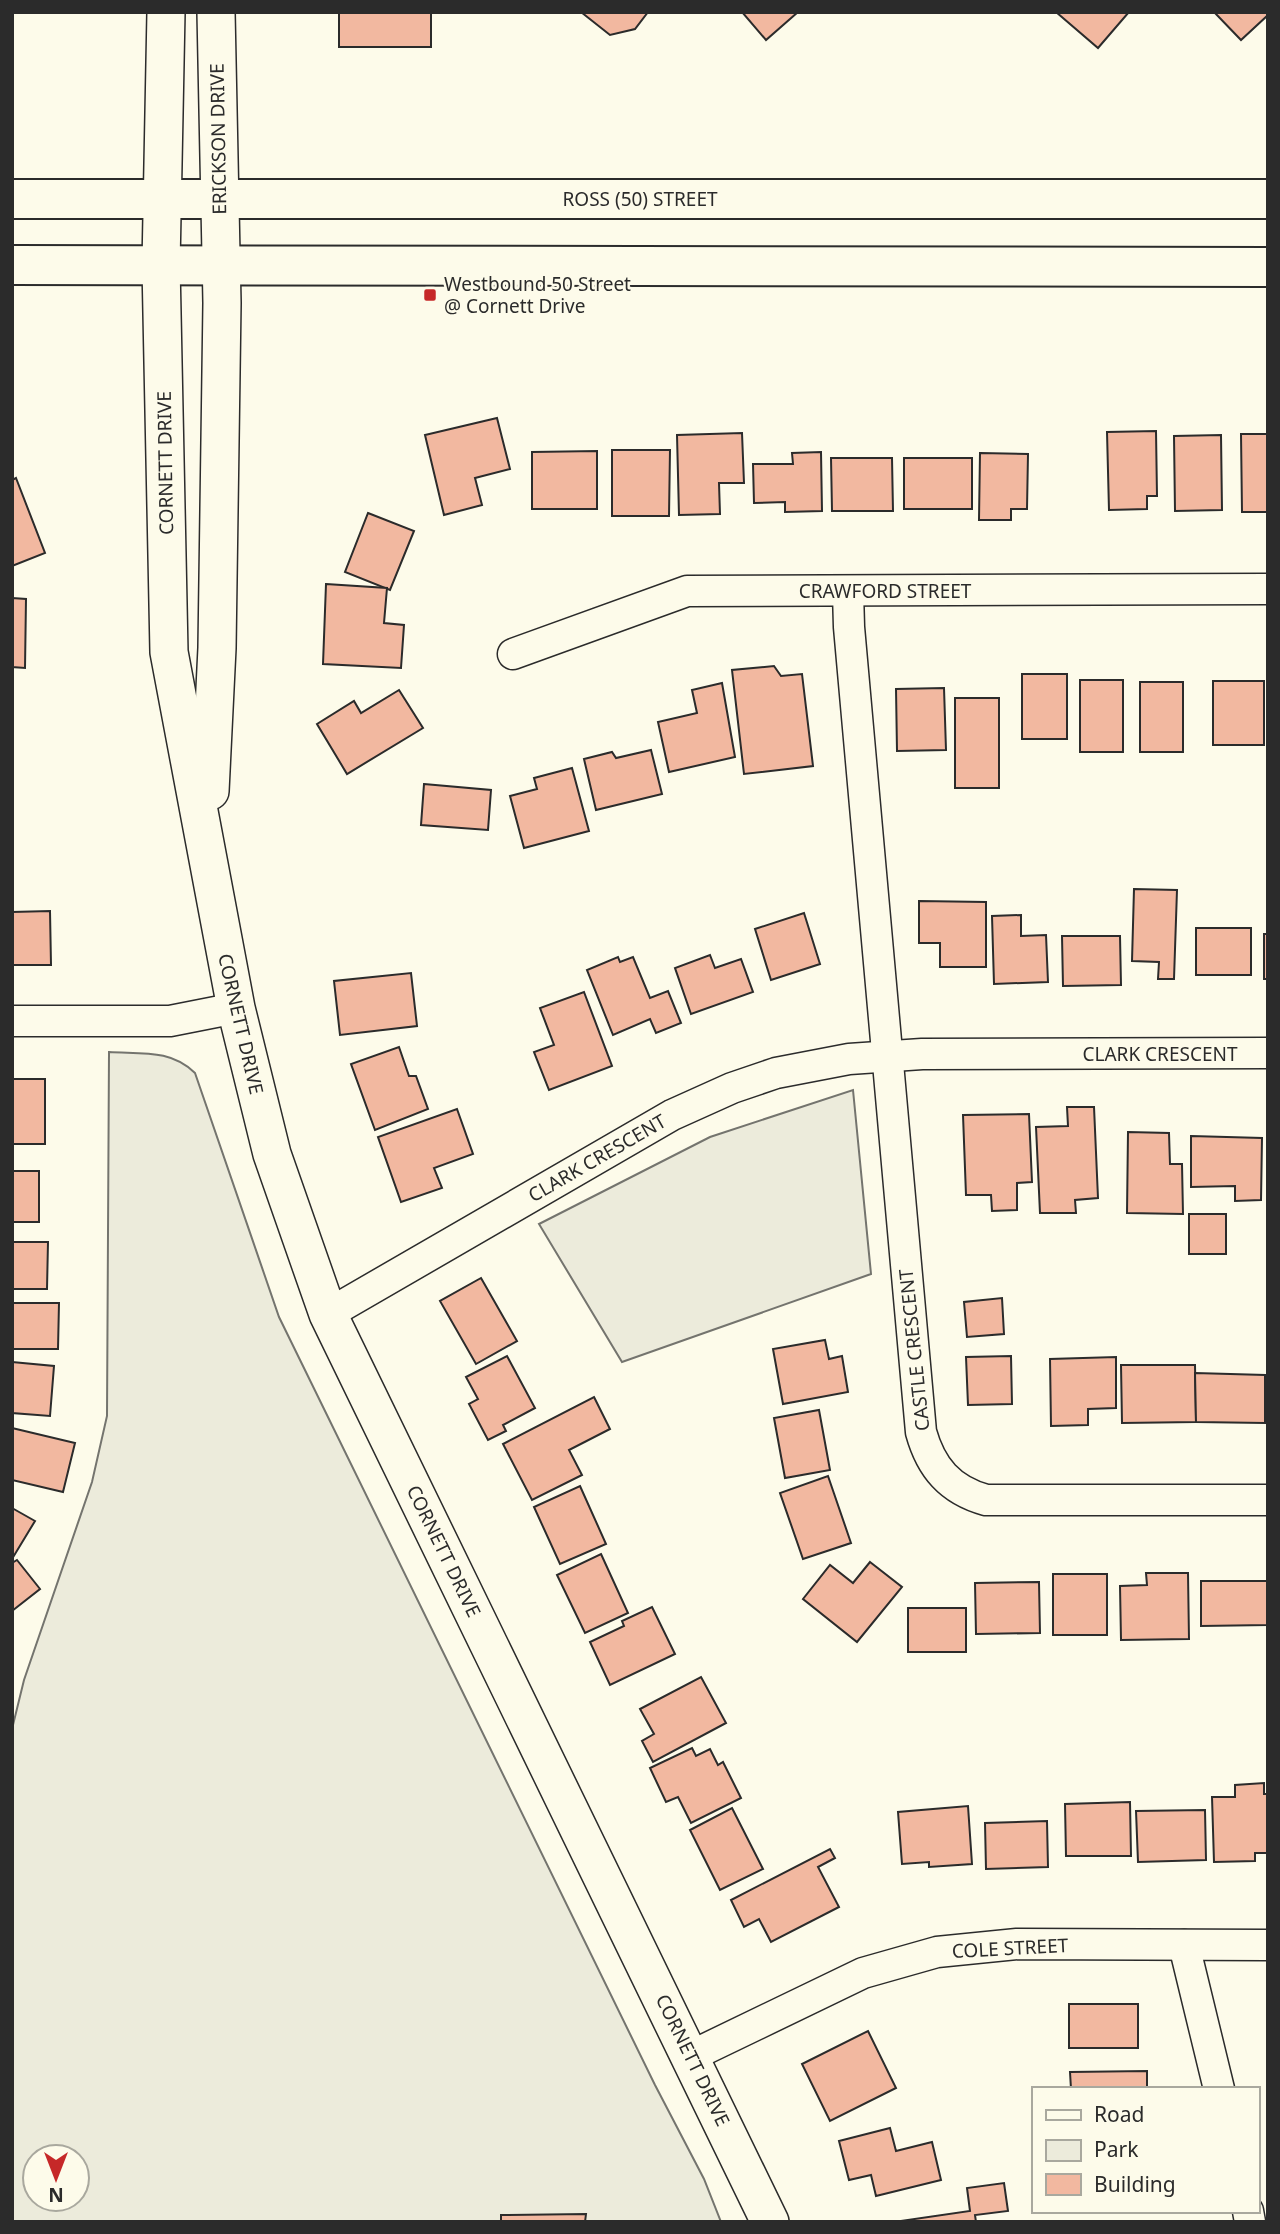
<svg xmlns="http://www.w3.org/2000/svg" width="1280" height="2234" viewBox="0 0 1280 2234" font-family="'Noto Sans',sans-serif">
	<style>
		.green { fill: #ecebdb; stroke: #74746e; stroke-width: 2; fill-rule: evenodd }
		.building { fill: #f2b8a0; stroke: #2b2b2b; stroke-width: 2 }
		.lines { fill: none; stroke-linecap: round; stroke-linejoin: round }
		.minor-casing { stroke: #2b2b2b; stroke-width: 33 }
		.tertiary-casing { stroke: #2b2b2b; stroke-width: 40 }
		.secondary-casing { stroke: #2b2b2b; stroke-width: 42 }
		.minor { stroke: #fdfbea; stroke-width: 30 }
		.tertiary { stroke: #fdfbea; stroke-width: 37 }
		.secondary { stroke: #fdfbea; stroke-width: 38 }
		.poi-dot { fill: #c62828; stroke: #fdfbea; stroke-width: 2.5 }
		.labels { text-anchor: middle; stroke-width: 5; stroke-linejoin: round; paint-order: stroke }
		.street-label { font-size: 19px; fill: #2b2b2b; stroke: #fdfbea }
		.poi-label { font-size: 19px; fill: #2b2b2b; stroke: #fdfbea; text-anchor: start }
	</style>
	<rect width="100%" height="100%" fill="#fdfbea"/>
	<g class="green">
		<path d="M 109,1052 C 141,1054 171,1049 195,1073 L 279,1317 L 655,2085 L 704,2179 L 721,2222 L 12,2222 L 12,1729 L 24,1680 L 92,1482 L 107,1416 ZM 35,2157 L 77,2157 L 77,2199 L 35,2199 Z"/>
		<path d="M 853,1090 L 871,1274 L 622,1362 L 539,1224 L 710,1137 Z"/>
	</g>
	<g class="building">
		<rect x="339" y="12" width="92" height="35"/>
		<path d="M 581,12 L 648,12 L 635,29 L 610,35 Z"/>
		<path d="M 742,12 L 798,12 L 766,40 Z"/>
		<path d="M 1056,12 L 1129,12 L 1098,48 Z"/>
		<path d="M 1214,12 L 1268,12 L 1268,15 L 1241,40 Z"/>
		<path d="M 497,418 L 510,469 L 475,478 L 482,505 L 444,515 L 425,435 Z"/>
		<path d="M 1156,431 L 1157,496 L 1147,496 L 1147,509 L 1109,510 L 1107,432 Z"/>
		<path d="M 742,433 L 744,483 L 719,483 L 720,514 L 679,515 L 677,435 Z"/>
		<path d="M 1241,434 L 1268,434 L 1268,512 L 1242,512 Z"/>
		<path d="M 1221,435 L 1222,510 L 1175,511 L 1174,436 Z"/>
		<path d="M 612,450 L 670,450 L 669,516 L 612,516 Z"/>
		<path d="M 597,451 L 597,509 L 532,509 L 532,452 Z"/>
		<path d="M 821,452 L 822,511 L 785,512 L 785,502 L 754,503 L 753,464 L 793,464 L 792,453 Z"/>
		<path d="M 980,453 L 1028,454 L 1027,509 L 1011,509 L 1011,520 L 979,520 Z"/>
		<path d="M 831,458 L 892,458 L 893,511 L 832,511 Z"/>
		<rect x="904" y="458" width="68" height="51"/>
		<path d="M 16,478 L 45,553 L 12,566 L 12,480 Z"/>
		<path d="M 368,513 L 414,531 L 390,590 L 345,572 Z"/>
		<path d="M 326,584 L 387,588 L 384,623 L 404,625 L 401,668 L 323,664 Z"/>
		<path d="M 12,598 L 26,599 L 25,668 L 12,667 Z"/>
		<path d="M 774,666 L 781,676 L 802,674 L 813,766 L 744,774 L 732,670 Z"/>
		<rect x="1022" y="674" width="45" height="65"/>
		<rect x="1080" y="680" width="43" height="72"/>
		<rect x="1213" y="681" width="51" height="64"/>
		<rect x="1140" y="682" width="43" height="70"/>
		<path d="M 722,683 L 735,757 L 669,772 L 658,722 L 697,713 L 692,690 Z"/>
		<path d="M 944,688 L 946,750 L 897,751 L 896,689 Z"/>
		<path d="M 399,690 L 423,728 L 347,774 L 317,724 L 354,701 L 361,713 Z"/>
		<rect x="955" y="698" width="44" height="90"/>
		<path d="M 651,750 L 662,794 L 596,810 L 584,759 L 612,752 L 616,758 Z"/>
		<path d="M 572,768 L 589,831 L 524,848 L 510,796 L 537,789 L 534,778 Z"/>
		<path d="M 424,784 L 491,790 L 488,830 L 421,825 Z"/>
		<path d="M 1134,889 L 1177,890 L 1174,979 L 1158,979 L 1159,962 L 1132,961 Z"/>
		<path d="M 919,901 L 986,902 L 986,967 L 940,967 L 940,943 L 919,943 Z"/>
		<path d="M 50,911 L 51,965 L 12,965 L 12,912 Z"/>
		<path d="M 804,913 L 820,964 L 771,980 L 755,929 Z"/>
		<path d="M 1021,915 L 1021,936 L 1046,935 L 1048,982 L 994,984 L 992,916 Z"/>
		<rect x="1196" y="928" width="55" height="47"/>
		<rect x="1264" y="934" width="4" height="45"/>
		<path d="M 1062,936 L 1120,936 L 1121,985 L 1063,986 Z"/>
		<path d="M 710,955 L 715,968 L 741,959 L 753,992 L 691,1014 L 675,968 Z"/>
		<path d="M 618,957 L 620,962 L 633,957 L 650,998 L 668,991 L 681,1023 L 656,1033 L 650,1019 L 613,1035 L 587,970 Z"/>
		<path d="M 411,973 L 417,1026 L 340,1035 L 334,981 Z"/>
		<path d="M 584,992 L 612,1066 L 549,1090 L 534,1052 L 554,1045 L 540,1008 Z"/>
		<path d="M 399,1047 L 409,1076 L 416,1076 L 428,1109 L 375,1130 L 351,1064 Z"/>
		<rect x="12" y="1079" width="33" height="65"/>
		<path d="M 1067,1107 L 1094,1107 L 1098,1198 L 1075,1200 L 1076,1213 L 1040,1213 L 1036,1127 L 1068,1126 Z"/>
		<path d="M 457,1109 L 473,1154 L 434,1168 L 442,1188 L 401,1202 L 378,1137 Z"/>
		<path d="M 1029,1114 L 1032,1182 L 1017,1183 L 1017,1210 L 992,1211 L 991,1195 L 966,1195 L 963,1115 Z"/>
		<path d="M 1128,1132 L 1169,1133 L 1170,1164 L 1182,1164 L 1183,1214 L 1127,1213 Z"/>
		<path d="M 1191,1136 L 1262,1138 L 1261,1200 L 1235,1201 L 1235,1186 L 1191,1187 Z"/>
		<rect x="12" y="1171" width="27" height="51"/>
		<rect x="1189" y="1214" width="37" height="40"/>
		<path d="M 12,1242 L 48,1242 L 47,1289 L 12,1289 Z"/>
		<path d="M 481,1278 L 517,1341 L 476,1364 L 440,1301 Z"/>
		<path d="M 1002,1298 L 1004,1334 L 967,1337 L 964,1302 Z"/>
		<path d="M 12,1303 L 59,1303 L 58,1349 L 12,1349 Z"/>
		<path d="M 825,1340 L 829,1359 L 842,1356 L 848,1392 L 783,1404 L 773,1349 Z"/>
		<path d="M 507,1356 L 535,1408 L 503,1425 L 506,1431 L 488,1440 L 469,1404 L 478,1399 L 466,1377 Z"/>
		<path d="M 1011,1356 L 1012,1404 L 968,1405 L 966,1357 Z"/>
		<path d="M 1116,1357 L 1116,1408 L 1088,1409 L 1088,1425 L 1051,1426 L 1050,1359 Z"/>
		<path d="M 12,1362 L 54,1366 L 50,1416 L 12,1413 Z"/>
		<path d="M 1121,1365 L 1195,1365 L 1196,1422 L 1122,1423 Z"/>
		<path d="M 1195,1373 L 1265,1375 L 1265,1423 L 1196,1422 Z"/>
		<path d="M 594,1397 L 610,1429 L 569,1450 L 582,1475 L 532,1500 L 503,1444 Z"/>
		<path d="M 819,1410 L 830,1470 L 785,1478 L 774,1418 Z"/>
		<path d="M 12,1428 L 75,1443 L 63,1492 L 12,1480 Z"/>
		<path d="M 828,1476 L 851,1543 L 803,1559 L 780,1493 Z"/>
		<path d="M 580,1486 L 606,1544 L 560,1564 L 534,1507 Z"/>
		<path d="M 12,1508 L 35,1521 L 12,1559 Z"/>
		<path d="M 601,1554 L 628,1613 L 585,1633 L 557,1575 Z"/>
		<path d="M 17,1560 L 40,1589 L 12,1611 L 12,1563 Z"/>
		<path d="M 870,1562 L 902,1587 L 857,1642 L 803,1599 L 830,1565 L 853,1583 Z"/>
		<path d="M 1146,1573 L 1188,1573 L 1189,1639 L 1121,1640 L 1120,1586 L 1147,1585 Z"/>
		<rect x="1053" y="1574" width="54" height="61"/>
		<path d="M 1201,1581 L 1268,1581 L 1268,1625 L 1201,1626 Z"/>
		<path d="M 1039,1582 L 1040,1633 L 976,1634 L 975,1583 Z"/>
		<path d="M 652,1607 L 675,1654 L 610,1685 L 590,1642 L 624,1626 L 622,1621 Z"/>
		<rect x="908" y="1608" width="58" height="44"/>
		<path d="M 701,1677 L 726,1723 L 653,1762 L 642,1741 L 654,1734 L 640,1709 Z"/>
		<path d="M 692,1748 L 696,1756 L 710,1749 L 718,1765 L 723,1762 L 741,1798 L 691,1823 L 678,1797 L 666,1802 L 650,1768 Z"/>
		<path d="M 1264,1783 L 1264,1794 L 1268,1794 L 1268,1853 L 1255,1853 L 1255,1861 L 1214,1862 L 1212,1797 L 1235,1797 L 1235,1785 Z"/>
		<path d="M 1130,1802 L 1131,1856 L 1066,1856 L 1065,1804 Z"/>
		<path d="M 968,1806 L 972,1864 L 929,1867 L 929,1862 L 902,1864 L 898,1812 Z"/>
		<path d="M 732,1808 L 763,1869 L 720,1890 L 690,1830 Z"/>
		<path d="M 1205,1810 L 1206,1860 L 1138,1862 L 1136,1811 Z"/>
		<path d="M 1047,1821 L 1048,1867 L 986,1869 L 985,1823 Z"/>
		<path d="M 830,1849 L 835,1858 L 818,1867 L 839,1907 L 771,1942 L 759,1919 L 744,1927 L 731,1900 Z"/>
		<rect x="1069" y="2004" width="69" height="44"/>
		<path d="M 868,2031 L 896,2088 L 830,2121 L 802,2064 Z"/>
		<path d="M 1147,2071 L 1147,2089 L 1071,2089 L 1070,2072 Z"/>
		<path d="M 890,2128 L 896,2151 L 932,2142 L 941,2180 L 876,2196 L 871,2175 L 849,2180 L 839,2141 Z"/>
		<path d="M 1004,2183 L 1008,2211 L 975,2215 L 976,2222 L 894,2222 L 970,2211 L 967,2188 Z"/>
		<path d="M 586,2214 L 585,2222 L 501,2222 L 501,2215 Z"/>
	</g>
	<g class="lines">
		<g class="minor-casing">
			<g id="minor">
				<path d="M 848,592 L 849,627 L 921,1432 C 931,1468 950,1490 986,1500 L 1268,1500"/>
				<path d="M 513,654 L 687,591 L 1268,589"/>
				<path d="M 12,1021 L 170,1021 L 236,1008"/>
				<path d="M 328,1314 L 672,1115 L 732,1088 L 776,1073 L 849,1059 L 922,1054 L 1268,1053"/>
				<path d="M 1184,1945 L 1219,2089"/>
				<path d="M 691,2056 L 863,1973 L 937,1952 L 1017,1944 L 1268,1945"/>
				<path d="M 1248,2211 L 1250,2222"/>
			</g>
		</g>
		<g class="tertiary-casing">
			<g id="tertiary">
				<path d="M 166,12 L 161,265 L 169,652 L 236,1008 L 272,1154 L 328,1314 L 770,2222"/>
				<path d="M 210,791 L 217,648 L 222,303 L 216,12"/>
			</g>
		</g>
		<g class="secondary-casing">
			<g id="secondary">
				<path d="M 12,199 L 1268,199"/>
				<path d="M 12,265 L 1268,267"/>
			</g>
		</g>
		<use href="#minor" class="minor"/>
		<use href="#tertiary" class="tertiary"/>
		<use href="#secondary" class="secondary"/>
	</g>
	<rect class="poi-dot" x="423" y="288" width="14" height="14" rx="3.5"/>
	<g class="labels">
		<g class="street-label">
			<text transform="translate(218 139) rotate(-91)" y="7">ERICKSON DRIVE</text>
			<text x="640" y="206">ROSS (50) STREET</text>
			<text transform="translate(165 463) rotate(-91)" y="7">CORNETT DRIVE</text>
			<text x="885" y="598">CRAWFORD STREET</text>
			<text transform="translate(241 1024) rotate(77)" y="7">CORNETT DRIVE</text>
			<text x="1160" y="1061">CLARK CRESCENT</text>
			<text transform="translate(597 1158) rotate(-30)" y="7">CLARK CRESCENT</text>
			<text transform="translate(914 1350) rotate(-96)" y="7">CASTLE CRESCENT</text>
			<text transform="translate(444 1551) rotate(64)" y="7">CORNETT DRIVE</text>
			<text transform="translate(1010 1948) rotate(-3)" y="7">COLE STREET</text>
			<text transform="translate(693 2060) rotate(64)" y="7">CORNETT DRIVE</text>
		</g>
		<g class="poi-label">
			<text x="444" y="291">Westbound 50 Street<tspan x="444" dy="22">@ Cornett Drive</tspan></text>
		</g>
	</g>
	<rect width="1280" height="2234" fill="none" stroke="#2b2b2b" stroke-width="28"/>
	<rect x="1032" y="2087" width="228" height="126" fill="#fdfbea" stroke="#a9a89e" stroke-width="2"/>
	<rect x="1046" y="2110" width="35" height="10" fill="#fdfbea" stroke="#a9a89e" stroke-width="2"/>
	<text x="1094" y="2122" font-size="21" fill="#2b2b2b">Road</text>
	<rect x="1046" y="2140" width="35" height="21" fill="#ecebdb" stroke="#a9a89e" stroke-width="2"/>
	<text x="1094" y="2157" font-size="21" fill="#2b2b2b">Park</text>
	<rect x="1046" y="2174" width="35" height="21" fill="#f2b8a0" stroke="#a9a89e" stroke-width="2"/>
	<text x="1094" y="2192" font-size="21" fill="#2b2b2b">Building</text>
	<g transform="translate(56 2178) rotate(180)"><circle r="33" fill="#fdfbea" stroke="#a9a89e" stroke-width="2"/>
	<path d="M0-5L12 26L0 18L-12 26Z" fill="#c62828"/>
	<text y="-10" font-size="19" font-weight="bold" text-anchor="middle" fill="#2b2b2b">N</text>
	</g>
</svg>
